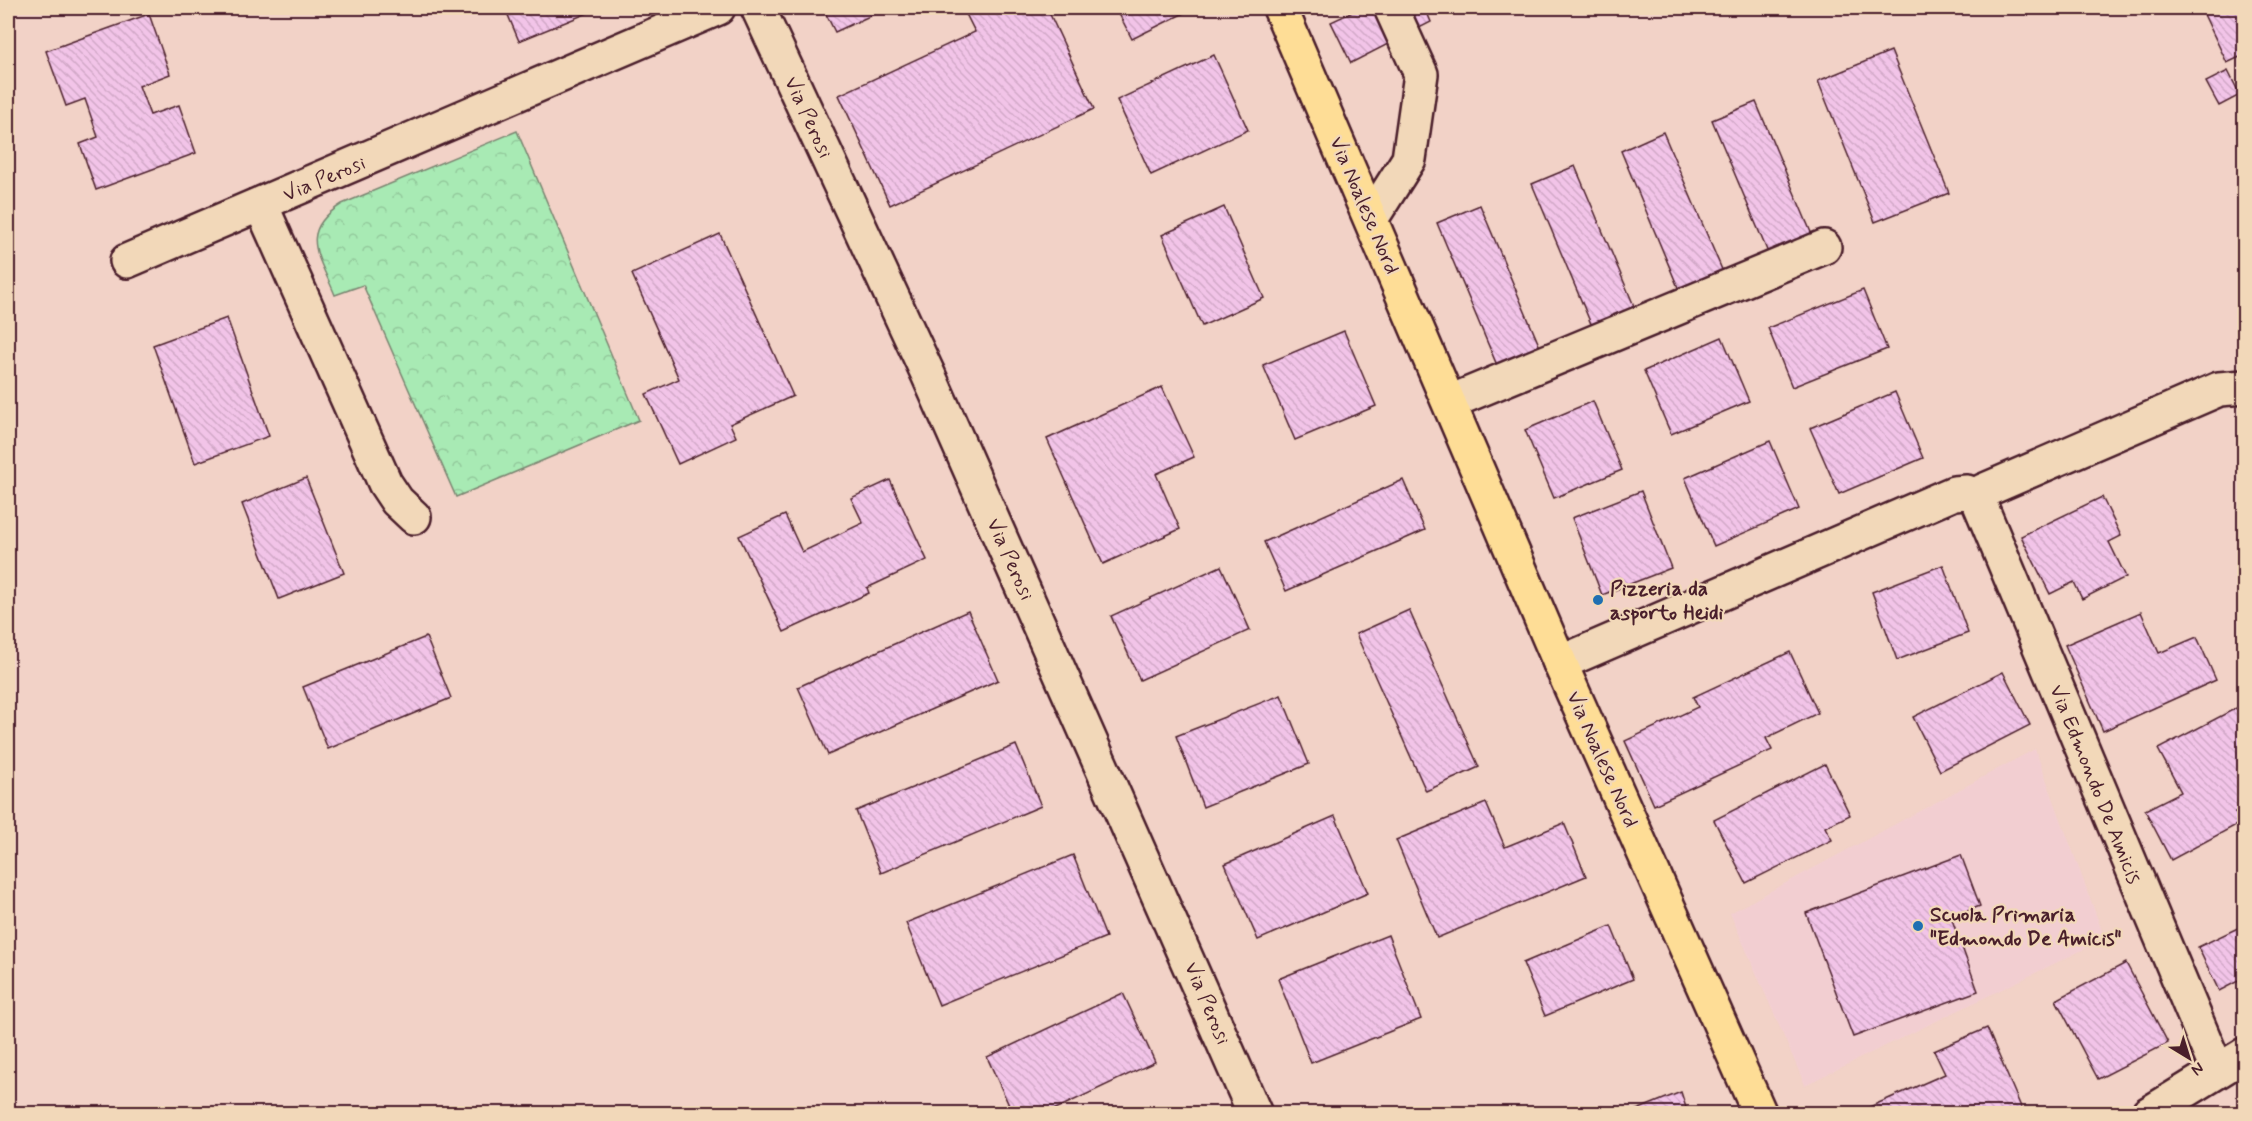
<svg xmlns="http://www.w3.org/2000/svg" width="2252" height="1121" viewBox="0 0 2252 1121" font-family="Mynerve,sans-serif">
	<style>
		.built { fill: #f2ced1 }
		.park { fill: url(#park-crowns); stroke: #798470; stroke-width: 1.5 }
		.building { fill: url(#building-back-hatch); stroke: #4a1f2b; stroke-width: 1.5 }
		.lines { fill: none; stroke-linecap: round; stroke-linejoin: round }
		.minor-casing { stroke: #4a1f2b; stroke-width: 38 }
		.major-casing { stroke: #4a1f2b; stroke-width: 38 }
		.minor { stroke: #f2d8b9; stroke-width: 33 }
		.major { stroke: #fedd96; stroke-width: 33 }
		.poi-dot { fill: #1f6fb2; stroke: #f2d8b9; stroke-width: 2 }
		.labels { text-anchor: middle; stroke-width: 4.5; stroke-linejoin: round; paint-order: stroke }
		.street-label { font-size: 21px; fill: #4a1f2b; stroke: #f2d8b9 }
		.poi-label { font-size: 21px; font-weight: bold; fill: #4a1f2b; stroke: #f2d8b9; text-anchor: start }
	</style>
	<defs>
		<pattern id="park-crowns" width="20" height="18" patternUnits="userSpaceOnUse" patternTransform="scale(1.5)"><rect width="20" height="18" fill="#a8eab4"/><path d="M2 6a3 3 0 1 1 6 0M12 15a3 3 0 1 1 6 0" fill="none" stroke="#92c89b"/></pattern>
		<pattern id="building-back-hatch" width="6" height="6" patternUnits="userSpaceOnUse" patternTransform="scale(1.5)"><rect width="6" height="6" fill="#f2c4e8"/><path d="M-1 5l2 2M0 0l6 6M5-1l2 2" fill="none" stroke="#d1a8c7"/></pattern>
	</defs>
	<rect width="100%" height="100%" fill="#f2d2c7"/>
	<filter id="ink" filterUnits="userSpaceOnUse"><feTurbulence type="fractalNoise" baseFrequency=".0167" numOctaves="2"/><feDisplacementMap in="SourceGraphic" scale="12" xChannelSelector="R" yChannelSelector="G"/><feConvolveMatrix kernelMatrix="1 2 1 2 8 2 1 2 1" color-interpolation-filters="sRGB"/></filter>
	<g filter="url(#ink)">
		<path class="built" d="M 2035,749 L 2105,939 L 1805,1085 L 1730,913 Z"/>
		<path class="park" d="M 517,131 L 639,420 L 456,497 L 363,285 L 335,295 C 319,256 297,232 342,204 Z"/>
		<g class="building">
			<path d="M 505,8 L 600,8 L 519,41 Z"/>
			<path d="M 823,8 L 887,8 L 835,32 Z"/>
			<path d="M 963,8 L 1047,8 L 1094,109 L 890,205 L 839,95 L 975,32 Z"/>
			<path d="M 1116,8 L 1194,8 L 1132,39 Z"/>
			<path d="M 1361,8 L 1425,8 L 1431,22 L 1351,63 L 1331,22 Z"/>
			<path d="M 2201,8 L 2244,8 L 2244,55 L 2227,63 Z"/>
			<path d="M 149,14 L 170,74 L 139,86 L 150,115 L 179,105 L 196,153 L 96,190 L 80,144 L 98,137 L 85,99 L 66,106 L 46,51 Z"/>
			<path d="M 1891,51 L 1949,193 L 1875,222 L 1818,81 Z"/>
			<path d="M 1214,55 L 1248,130 L 1151,175 L 1117,100 Z"/>
			<path d="M 2228,71 L 2240,95 L 2219,106 L 2206,82 Z"/>
			<path d="M 1756,102 L 1818,249 L 1774,267 L 1712,120 Z"/>
			<path d="M 1663,132 L 1726,279 L 1682,297 L 1621,151 Z"/>
			<path d="M 1575,166 L 1637,313 L 1594,331 L 1532,184 Z"/>
			<path d="M 1480,205 L 1542,352 L 1499,370 L 1437,223 Z"/>
			<path d="M 1224,207 L 1264,298 L 1202,326 L 1162,235 Z"/>
			<path d="M 720,234 L 793,396 L 730,424 L 736,437 L 678,464 L 646,394 L 679,379 L 632,274 Z"/>
			<path d="M 1863,290 L 1887,349 L 1792,387 L 1768,328 Z"/>
			<path d="M 227,318 L 269,436 L 195,463 L 153,345 Z"/>
			<path d="M 1344,331 L 1376,406 L 1295,440 L 1263,365 Z"/>
			<path d="M 1722,337 L 1749,401 L 1671,434 L 1644,371 Z"/>
			<path d="M 1162,387 L 1194,457 L 1156,474 L 1180,529 L 1103,564 L 1047,439 Z"/>
			<path d="M 1895,392 L 1923,458 L 1839,494 L 1810,428 Z"/>
			<path d="M 1593,401 L 1622,470 L 1554,498 L 1525,430 Z"/>
			<path d="M 1770,441 L 1799,509 L 1714,546 L 1685,478 Z"/>
			<path d="M 306,478 L 344,573 L 279,599 L 242,504 Z"/>
			<path d="M 890,480 L 927,560 L 867,588 L 869,593 L 784,632 L 739,536 L 785,515 L 802,552 L 863,523 L 851,498 Z"/>
			<path d="M 1403,480 L 1425,530 L 1286,591 L 1264,542 Z"/>
			<path d="M 1641,491 L 1671,568 L 1602,595 L 1572,518 Z"/>
			<path d="M 2102,497 L 2121,536 L 2109,542 L 2126,577 L 2082,599 L 2074,582 L 2050,594 L 2021,536 Z"/>
			<path d="M 1943,565 L 1968,633 L 1897,660 L 1872,592 Z"/>
			<path d="M 1221,566 L 1250,630 L 1140,680 L 1111,616 Z"/>
			<path d="M 1409,610 L 1479,767 L 1426,791 L 1356,634 Z"/>
			<path d="M 968,611 L 998,680 L 828,755 L 798,687 Z"/>
			<path d="M 2141,612 L 2159,653 L 2197,637 L 2216,680 L 2103,731 L 2065,645 Z"/>
			<path d="M 426,637 L 451,698 L 328,749 L 303,687 Z"/>
			<path d="M 1790,652 L 1818,713 L 1766,738 L 1772,750 L 1654,805 L 1625,741 L 1698,707 L 1693,697 Z"/>
			<path d="M 2003,672 L 2030,725 L 1940,771 L 1913,717 Z"/>
			<path d="M 1281,695 L 1309,764 L 1203,807 L 1176,736 Z"/>
			<path d="M 2244,704 L 2244,807 L 2235,812 L 2240,823 L 2171,860 L 2145,810 L 2181,792 L 2158,749 Z"/>
			<path d="M 1016,745 L 1041,806 L 881,873 L 856,811 Z"/>
			<path d="M 1825,764 L 1850,815 L 1825,827 L 1832,840 L 1746,883 L 1714,820 Z"/>
			<path d="M 1486,803 L 1505,847 L 1564,823 L 1586,876 L 1437,938 L 1396,840 Z"/>
			<path d="M 1335,816 L 1368,893 L 1258,940 L 1225,864 Z"/>
			<path d="M 1073,855 L 1106,937 L 939,1005 L 906,923 Z"/>
			<path d="M 1961,855 L 1980,906 L 1951,917 L 1978,991 L 1853,1037 L 1806,913 Z"/>
			<path d="M 2244,925 L 2244,994 L 2238,981 L 2219,991 L 2198,947 Z"/>
			<path d="M 1611,926 L 1633,979 L 1545,1016 L 1523,963 Z"/>
			<path d="M 1388,935 L 1421,1019 L 1311,1063 L 1278,979 Z"/>
			<path d="M 2126,963 L 2168,1043 L 2098,1079 L 2056,1000 Z"/>
			<path d="M 1123,993 L 1155,1062 L 1045,1114 L 1013,1114 L 987,1057 Z"/>
			<path d="M 1987,1028 L 2024,1114 L 1867,1114 L 1865,1109 L 1945,1074 L 1934,1051 Z"/>
			<path d="M 1681,1092 L 1688,1114 L 1627,1114 Z"/>
		</g>
		<g class="lines">
			<g class="minor-casing">
				<g id="minor">
					<path d="M 758,8 L 928,374 L 1255,1114"/>
					<path d="M 261,205 L 385,483 L 397,501 L 414,517"/>
					<path d="M 1371,219 L 1409,159 L 1421,74 L 1391,8"/>
					<path d="M 127,261 L 718,8"/>
					<path d="M 1450,402 L 1824,247"/>
					<path d="M 1977,497 L 1983,491 L 2219,389 L 2244,387"/>
					<path d="M 1560,663 L 1954,493 L 1967,492 L 1977,497 L 2217,1070"/>
					<path d="M 2148,1114 L 2244,1055"/>
				</g>
			</g>
			<g class="major-casing">
				<path id="major" d="M 1280,8 L 1560,663 L 1760,1114"/>
			</g>
			<use href="#minor" class="minor"/>
			<use href="#major" class="major"/>
		</g>
	</g>
	<g class="poi-dot">
		<circle cx="1598" cy="600" r="6"/>
		<circle cx="1918" cy="926" r="6"/>
	</g>
	<g class="labels">
		<g class="street-label">
			<text transform="translate(809 117) rotate(65)" y="7">Via Perosi</text>
			<text transform="translate(324 178) rotate(-23)" y="7">Via Perosi</text>
			<text transform="translate(1365 205) rotate(67)" y="7">Via Noalese Nord</text>
			<text transform="translate(1011 559) rotate(66)" y="7">Via Perosi</text>
			<text transform="translate(1603 759) rotate(66)" y="7">Via Noalese Nord</text>
			<text transform="translate(2096 784) rotate(68)" y="7">Via Edmondo De Amicis</text>
			<text transform="translate(1208 1003) rotate(67)" y="7">Via Perosi</text>
		</g>
		<g class="poi-label">
			<text x="1610" y="595">Pizzeria da<tspan x="1610" dy="24">asporto Heidi</tspan></text>
			<text x="1930" y="921">Scuola Primaria<tspan x="1930" dy="24">"Edmondo De Amicis"</tspan></text>
		</g>
	</g>
	<rect width="2252" height="1121" fill="none" stroke="#f2d8b9" stroke-width="30"/>
	<rect x="15" y="15" width="2222" height="1091" fill="none" stroke="#4a1f2b" stroke-width="2" filter="url(#ink)"/>
	<g transform="translate(2189 1058) rotate(142)" stroke="#f2d8b9" stroke-width="4.5" paint-order="stroke">
	<path d="M0-4.5L10 22L0 15L-10 22Z" fill="#4a1f2b"/>
	<text y="-9" font-size="16" font-weight="bold" text-anchor="middle" fill="#4a1f2b">N</text>
	</g>
</svg>
